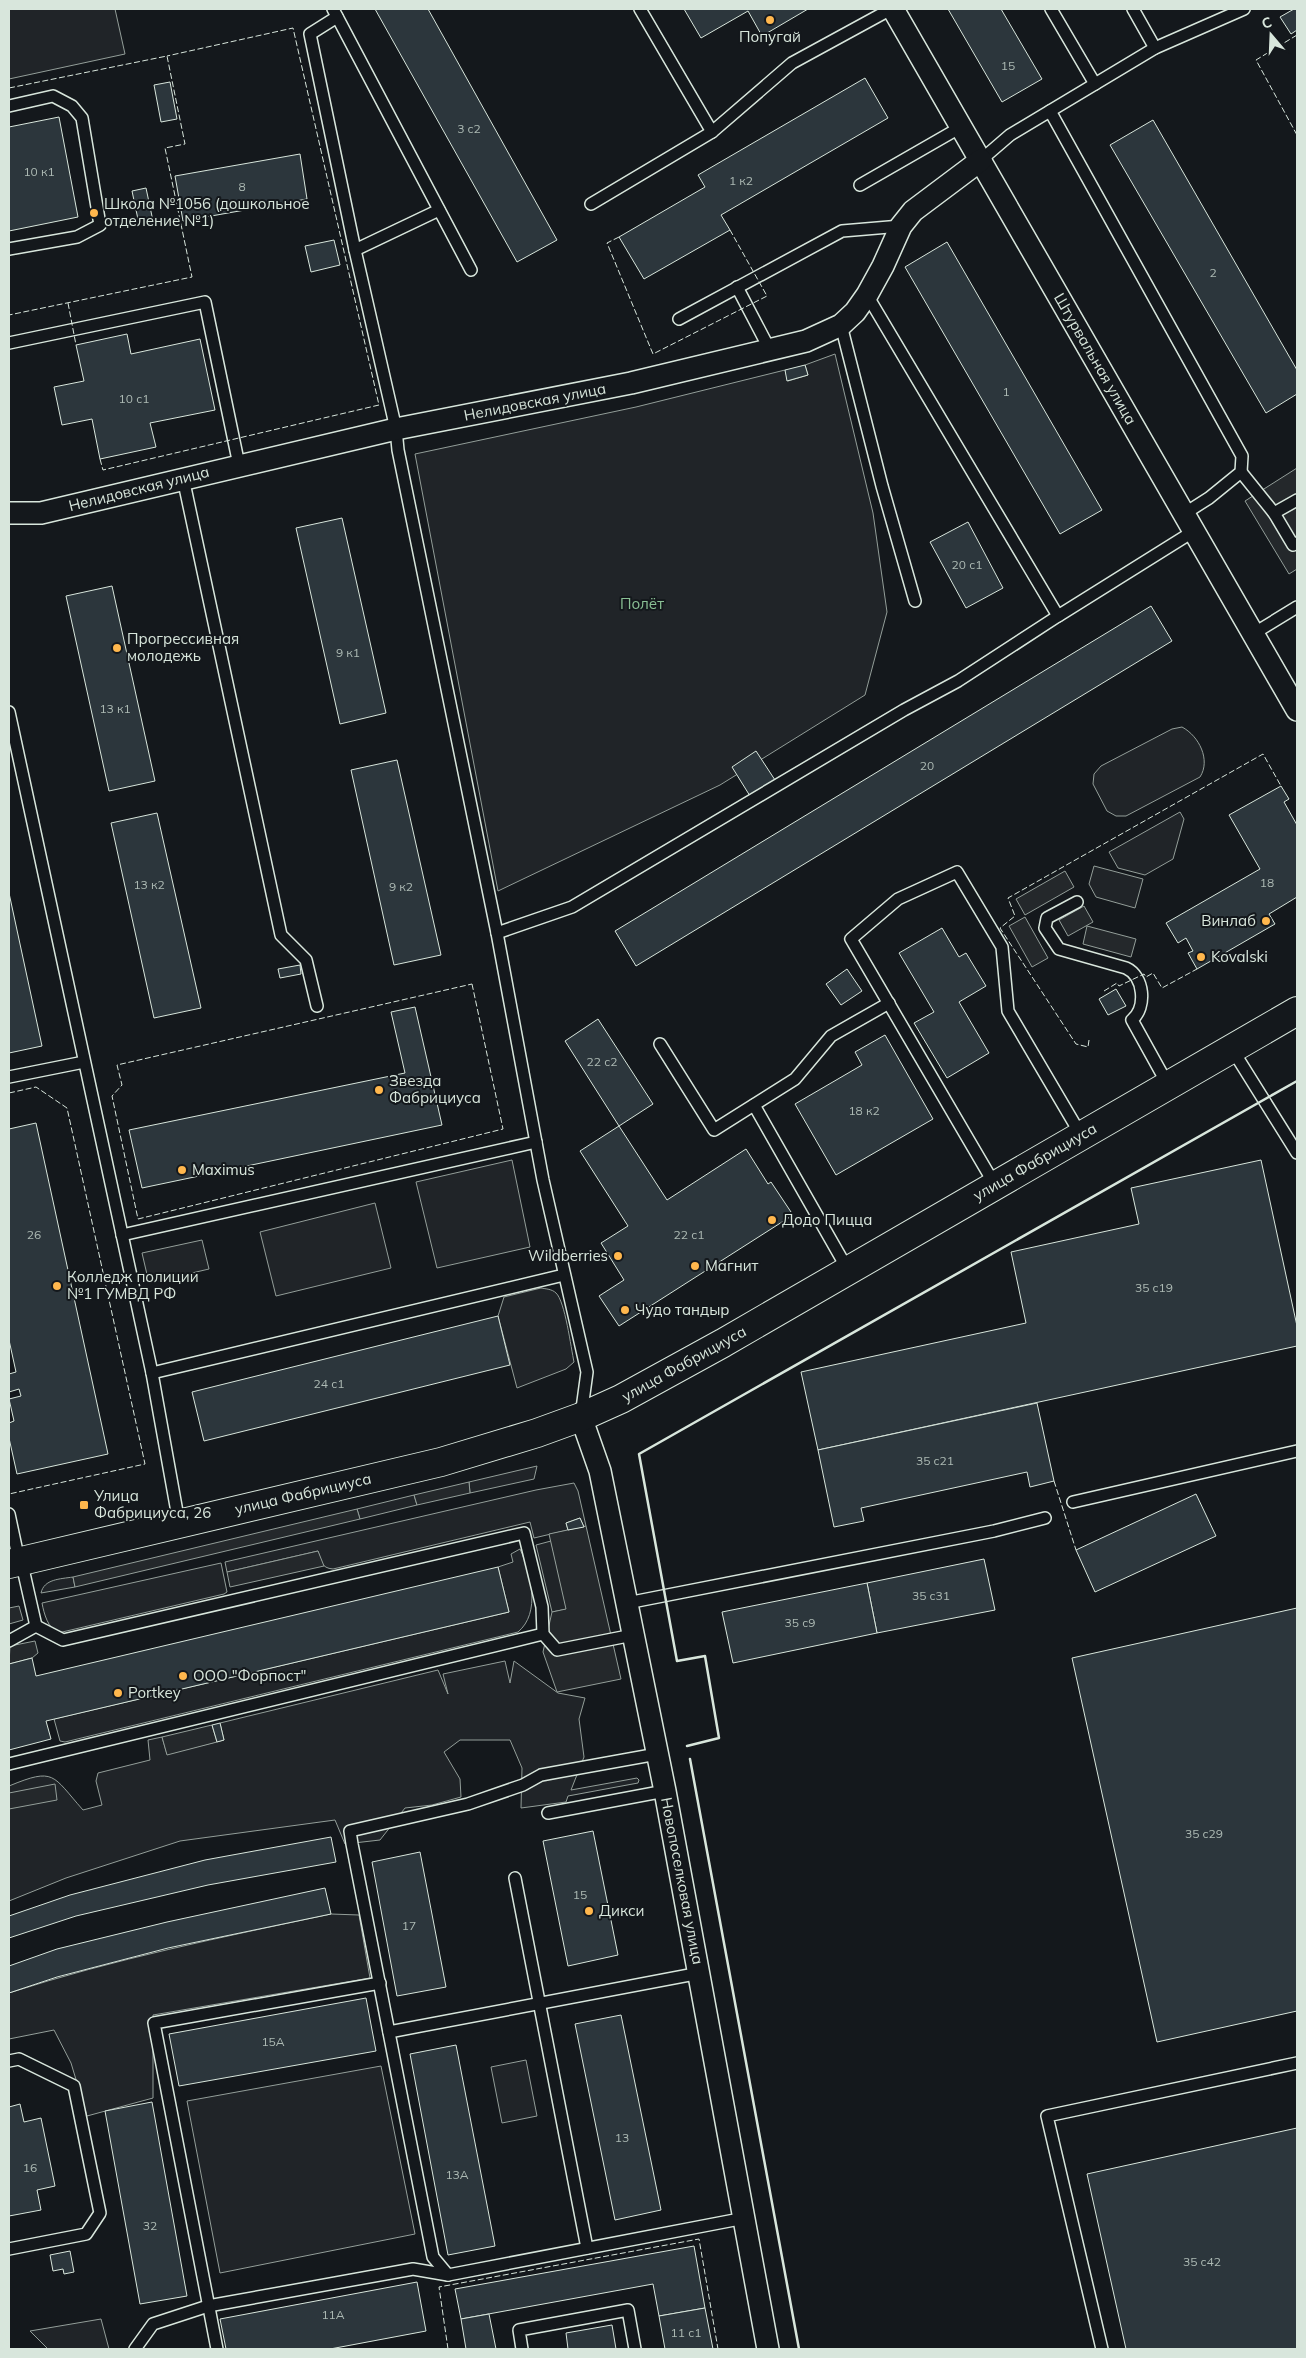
<svg xmlns="http://www.w3.org/2000/svg" width="1306" height="2358" viewBox="0 0 1306 2358" font-family="Mulish,sans-serif">
	<style>
		.green { fill: #202428; stroke: #939e99 }
		.parking { fill: #24282b; stroke: #939e99 }
		.building { fill: #2c363c; stroke: #d8e6dc }
		.lines { fill: none; stroke-linecap: round; stroke-linejoin: round }
		.lane-casing { stroke: #d8e6dc; stroke-width: 14 }
		.street-casing { stroke: #d8e6dc; stroke-width: 24 }
		.secondary-casing { stroke: #d8e6dc; stroke-width: 30 }
		.lane { stroke: #14181c; stroke-width: 11 }
		.street { stroke: #14181c; stroke-width: 21 }
		.secondary { stroke: #14181c; stroke-width: 28 }
		.fence { stroke: #d8e6dc; stroke-width: 1; stroke-dasharray: 6 2.5; stroke-linecap: butt }
		.wall { stroke: #d8e6dc; stroke-width: 2.5 }
		.poi-dot { fill: #ffb74d; stroke: #14181c; stroke-width: 2 }
		.labels { text-anchor: middle; stroke-width: 4; stroke-linejoin: round; paint-order: stroke }
		.number-label { font-size: 12px; fill: #adbab4 }
		.poi-label { font-size: 15px; fill: #d8e6dc; stroke: #14181c; text-anchor: start }
		.street-label { font-size: 15px; fill: #d8e6dc; stroke: #14181c }
		.park-label { font-size: 15px; fill: #8ac095; stroke: #14181c }
	</style>
	<rect width="100%" height="100%" fill="#14181c"/>
	<g class="green">
		<path d="M 11,9 L 115,9 L 125,54 L 9,79 L 9,10 Z"/>
		<path d="M 835,354 L 873,513 L 887,612 L 865,695 L 720,785 L 498,891 L 415,454 L 636,407 L 785,370 L 788,381 L 808,375 L 805,365 Z"/>
		<path d="M 1182,727 C 1199,736 1211,760 1200,777 L 1126,816 L 1116,816 L 1107,811 L 1093,784 L 1094,774 L 1101,766 L 1172,729 Z"/>
		<path d="M 1180,812 L 1184,819 L 1173,859 L 1145,875 L 1118,868 L 1109,852 Z"/>
		<path d="M 1094,866 L 1143,879 L 1135,908 L 1096,897 L 1089,884 Z"/>
		<path d="M 512,1160 L 530,1247 L 437,1268 L 416,1182 Z"/>
		<path d="M 375,1203 L 391,1268 L 276,1296 L 260,1232 Z"/>
		<path d="M 202,1240 L 209,1269 L 149,1283 L 142,1253 Z"/>
		<path d="M 541,1288 C 546,1289 552,1289 556,1293 C 565,1301 571,1348 574,1362 L 566,1369 L 517,1388 L 498,1316 L 504,1297 Z"/>
		<path d="M 537,1466 L 534,1479 L 470,1493 L 469,1482 Z"/>
		<path d="M 574,1483 L 578,1491 L 586,1526 L 584,1527 L 580,1518 L 566,1523 L 568,1530 L 534,1538 L 530,1522 L 333,1569 C 321,1568 321,1561 318,1551 L 227,1572 L 225,1562 L 536,1490 Z"/>
		<path d="M 414,1495 L 417,1505 L 360,1519 L 357,1509 Z"/>
		<path d="M 551,1541 L 567,1609 L 552,1612 L 536,1545 Z"/>
		<path d="M 520,1549 C 531,1573 541,1613 518,1632 L 65,1742 L 60,1741 L 54,1719 L 509,1612 L 498,1567 L 513,1562 L 511,1554 Z"/>
		<path d="M 221,1563 L 227,1592 L 224,1594 L 58,1633 C 48,1628 44,1614 42,1603 Z"/>
		<path d="M 73,1577 L 75,1587 L 41,1593 C 44,1579 60,1579 73,1577 Z"/>
		<path d="M 505,1661 L 510,1683 L 514,1661 L 558,1693 L 585,1698 L 579,1719 L 584,1757 L 571,1790 L 637,1778 L 639,1780 L 638,1783 L 568,1796 L 566,1802 L 521,1808 L 522,1768 L 510,1740 L 460,1740 L 444,1752 L 460,1779 L 461,1797 L 432,1805 L 405,1808 L 380,1840 L 345,1844 L 335,1820 L 180,1841 L 66,1878 L 9,1901 L 9,1786 C 55,1767 52,1775 83,1810 L 102,1805 L 96,1781 L 98,1773 L 150,1760 L 148,1740 L 162,1737 L 167,1754 L 224,1740 L 220,1723 L 438,1670 L 448,1694 L 443,1674 Z"/>
		<path d="M 331,1914 L 359,1915 L 370,1978 L 153,2015 L 153,2098 L 87,2116 L 71,2063 L 54,2030 L 9,2039 L 9,1993 C 114,1959 223,1937 331,1914 Z"/>
		<path d="M 526,2060 L 537,2116 L 502,2123 L 491,2067 Z"/>
		<path d="M 381,2066 L 415,2234 L 220,2273 L 187,2101 Z"/>
		<path d="M 101,2319 L 109,2349 L 48,2349 L 30,2331 Z"/>
	</g>
	<g class="parking">
		<path d="M 1297,468 L 1297,569 L 1289,574 L 1245,501 Z"/>
		<path d="M 1065,871 L 1074,887 L 1025,915 L 1016,899 Z"/>
		<path d="M 1084,906 L 1093,922 L 1068,936 L 1059,920 Z"/>
		<path d="M 1025,917 L 1048,958 L 1032,967 L 1009,926 Z"/>
		<path d="M 1087,926 L 1136,939 L 1131,957 L 1083,944 Z"/>
		<path d="M 469,1482 L 470,1493 L 417,1505 L 414,1495 Z"/>
		<path d="M 357,1509 L 360,1519 L 75,1587 L 73,1577 Z"/>
		<path d="M 586,1526 L 621,1679 L 557,1692 L 543,1652 L 552,1612 L 566,1609 L 549,1534 Z"/>
		<path d="M 318,1551 L 324,1566 L 230,1587 L 227,1572 Z"/>
		<path d="M 19,1606 L 23,1620 L 9,1624 L 9,1608 Z"/>
		<path d="M 35,1641 L 38,1653 L 32,1658 L 9,1664 L 10,1646 Z"/>
		<path d="M 212,1725 L 217,1742 L 167,1755 L 162,1737 Z"/>
		<path d="M 55,1784 L 57,1800 L 9,1809 L 9,1793 Z"/>
	</g>
	<g class="building">
		<path d="M 375,9 L 428,9 L 557,240 L 517,262 Z"/>
		<path d="M 684,9 L 808,9 L 762,36 L 748,11 L 701,38 Z"/>
		<path d="M 948,9 L 1001,9 L 1042,79 L 1002,102 Z"/>
		<path d="M 1294,9 L 1297,9 L 1297,30 L 1291,34 L 1280,17 Z"/>
		<path d="M 865,78 L 888,118 L 721,215 L 730,230 L 644,279 L 619,237 L 705,187 L 698,175 Z"/>
		<path d="M 170,82 L 177,119 L 161,122 L 154,85 Z"/>
		<path d="M 59,117 L 78,217 L 9,231 L 9,127 Z"/>
		<path d="M 1153,120 L 1297,370 L 1297,394 L 1266,413 L 1110,145 Z"/>
		<path d="M 300,154 L 307,199 L 183,221 L 175,176 Z"/>
		<path d="M 146,188 L 153,221 L 139,224 L 132,191 Z"/>
		<path d="M 334,240 L 340,265 L 311,272 L 305,246 Z"/>
		<path d="M 947,242 L 1102,510 L 1060,534 L 905,267 Z"/>
		<path d="M 127,334 L 131,354 L 200,339 L 215,410 L 150,423 L 156,447 L 100,459 L 92,419 L 62,425 L 54,387 L 84,381 L 76,345 Z"/>
		<path d="M 805,365 L 808,375 L 787,381 L 785,370 Z"/>
		<path d="M 342,518 L 386,713 L 340,724 L 296,528 Z"/>
		<path d="M 968,522 L 1003,588 L 966,608 L 930,542 Z"/>
		<path d="M 112,586 L 155,781 L 109,791 L 66,596 Z"/>
		<path d="M 1151,606 L 1172,641 L 636,966 L 615,931 Z"/>
		<path d="M 756,751 L 775,780 L 750,796 L 732,767 Z"/>
		<path d="M 397,760 L 441,955 L 394,965 L 351,770 Z"/>
		<path d="M 1281,786 L 1289,799 L 1284,802 L 1297,825 L 1297,897 L 1269,914 L 1275,924 L 1197,969 L 1188,953 L 1193,951 L 1186,938 L 1178,943 L 1166,923 L 1260,869 L 1229,815 Z"/>
		<path d="M 157,813 L 201,1008 L 154,1018 L 111,823 Z"/>
		<path d="M 9,893 L 42,1046 L 9,1053 Z"/>
		<path d="M 942,928 L 959,957 L 966,953 L 986,986 L 959,1002 L 989,1053 L 947,1078 L 914,1023 L 934,1012 L 899,953 Z"/>
		<path d="M 300,965 L 301,974 L 280,978 L 278,969 Z"/>
		<path d="M 847,969 L 862,991 L 841,1005 L 826,984 Z"/>
		<path d="M 1116,989 L 1126,1006 L 1108,1015 L 1099,999 Z"/>
		<path d="M 415,1007 L 442,1125 L 142,1188 L 129,1130 L 405,1073 L 391,1012 Z"/>
		<path d="M 598,1019 L 653,1104 L 619,1126 L 565,1041 Z"/>
		<path d="M 885,1035 L 933,1119 L 836,1175 L 795,1104 L 862,1065 L 855,1052 Z"/>
		<path d="M 36,1123 L 108,1454 L 17,1474 L 9,1438 L 9,1423 L 14,1421 L 9,1399 L 21,1396 L 19,1389 L 9,1392 L 9,1374 L 16,1372 L 9,1340 L 9,1129 Z"/>
		<path d="M 619,1126 L 667,1200 L 746,1149 L 768,1184 L 771,1182 L 793,1215 L 619,1326 L 599,1296 L 624,1280 L 601,1243 L 628,1226 L 580,1151 Z"/>
		<path d="M 1261,1160 L 1297,1326 L 1297,1346 L 818,1450 L 801,1372 L 1026,1323 L 1011,1252 L 1139,1224 L 1131,1188 Z"/>
		<path d="M 498,1316 L 510,1365 L 204,1441 L 192,1392 Z"/>
		<path d="M 1037,1403 L 1054,1481 L 1030,1487 L 1027,1472 L 861,1508 L 864,1521 L 834,1527 L 818,1450 Z"/>
		<path d="M 1196,1494 L 1216,1536 L 1095,1592 L 1076,1550 Z"/>
		<path d="M 580,1518 L 584,1527 L 568,1530 L 566,1523 Z"/>
		<path d="M 984,1559 L 995,1610 L 877,1633 L 867,1583 Z"/>
		<path d="M 498,1567 L 509,1612 L 46,1721 L 51,1739 L 9,1750 L 9,1664 L 32,1658 L 36,1676 Z"/>
		<path d="M 867,1583 L 877,1633 L 733,1663 L 722,1612 Z"/>
		<path d="M 1297,1608 L 1297,2011 L 1157,2042 L 1072,1658 Z"/>
		<path d="M 220,1723 L 224,1740 L 217,1742 L 212,1725 Z"/>
		<path d="M 593,1831 L 618,1955 L 568,1966 L 543,1841 Z"/>
		<path d="M 331,1837 L 336,1862 L 208,1885 L 76,1916 L 9,1938 L 9,1916 L 70,1895 L 205,1860 Z"/>
		<path d="M 420,1852 L 446,1987 L 397,1996 L 372,1862 Z"/>
		<path d="M 325,1888 L 331,1914 L 168,1948 L 57,1977 L 9,1993 L 9,1966 L 57,1949 L 167,1922 Z"/>
		<path d="M 366,1998 L 376,2051 L 179,2086 L 169,2034 Z"/>
		<path d="M 621,2015 L 661,2210 L 615,2220 L 575,2024 Z"/>
		<path d="M 456,2045 L 495,2246 L 448,2255 L 410,2054 Z"/>
		<path d="M 152,2102 L 187,2296 L 140,2304 L 105,2111 Z"/>
		<path d="M 20,2104 L 24,2122 L 41,2118 L 55,2186 L 37,2190 L 41,2210 L 9,2216 L 9,2107 Z"/>
		<path d="M 1297,2128 L 1297,2349 L 1126,2349 L 1087,2174 Z"/>
		<path d="M 694,2246 L 705,2308 L 659,2316 L 653,2284 L 461,2319 L 455,2289 Z"/>
		<path d="M 70,2251 L 74,2272 L 64,2274 L 63,2269 L 53,2271 L 50,2255 Z"/>
		<path d="M 417,2282 L 426,2331 L 330,2349 L 226,2349 L 220,2319 Z"/>
		<path d="M 705,2308 L 713,2349 L 665,2349 L 659,2316 Z"/>
		<path d="M 489,2314 L 496,2349 L 466,2349 L 461,2319 Z"/>
		<path d="M 612,2325 L 616,2349 L 568,2349 L 566,2333 Z"/>
	</g>
	<g class="lines">
		<g class="lane-casing">
			<g id="lane">
				<path d="M 333,9 L 471,270"/>
				<path d="M 640,9 L 712,132"/>
				<path d="M 1051,9 L 1095,84"/>
				<path d="M 1133,9 L 1155,48"/>
				<path d="M 337,17 L 310,34 L 355,250 L 396,429 L 398,450 L 497,933 L 543,1180 L 587,1372 L 581,1416"/>
				<path d="M 9,106 L 53,96 L 72,106 L 82,118 L 100,225 L 77,237 L 9,249"/>
				<path d="M 1050,111 L 1242,456 L 1241,472 L 1209,498 L 1184,514"/>
				<path d="M 981,160 L 1010,135 L 1155,48 L 1244,9"/>
				<path d="M 860,185 L 961,127"/>
				<path d="M 591,204 L 712,132 L 792,63 L 891,9"/>
				<path d="M 355,250 L 439,210"/>
				<path d="M 737,287 L 770,350"/>
				<path d="M 867,295 L 1058,616 L 1194,531"/>
				<path d="M 679,319 L 842,231 L 901,226"/>
				<path d="M 841,325 L 882,486 L 915,601"/>
				<path d="M 9,343 L 205,302 L 239,465"/>
				<path d="M 1241,472 L 1274,513 L 1293,545 L 1297,543"/>
				<path d="M 183,478 L 281,935 L 306,960 L 317,1006"/>
				<path d="M 1274,513 L 1297,500"/>
				<path d="M 1253,634 L 1297,607"/>
				<path d="M 9,712 L 152,1373 L 179,1523"/>
				<path d="M 1077,902 L 1047,918 L 1045,928 L 1059,949 L 1126,968 C 1144,976 1147,1007 1132,1020 L 1168,1085"/>
				<path d="M 497,933 L 572,907 L 904,710 L 958,681 L 1058,616"/>
				<path d="M 660,1044 L 714,1130 L 795,1079 L 831,1036 L 889,1003"/>
				<path d="M 1232,1049 L 1297,1153"/>
				<path d="M 9,1077 L 84,1062"/>
				<path d="M 754,1105 L 848,1270"/>
				<path d="M 995,1185 L 851,939 L 898,899 L 957,872 L 1002,947 L 1008,1011 L 1081,1135"/>
				<path d="M 122,1235 L 536,1142"/>
				<path d="M 152,1373 L 564,1275"/>
				<path d="M 1073,1502 L 1297,1451"/>
				<path d="M 9,1514 L 19,1561"/>
				<path d="M 21,1560 L 36,1626"/>
				<path d="M 627,1603 L 994,1531 L 1045,1518"/>
				<path d="M 9,1641 L 36,1626 L 63,1640 L 524,1533 L 542,1607 L 543,1634 L 557,1650 L 633,1635"/>
				<path d="M 657,1754 L 541,1775 L 523,1785 L 468,1804 L 350,1831 L 352,1844 L 433,2257 L 448,2275 L 745,2218"/>
				<path d="M 9,1764 L 543,1634"/>
				<path d="M 548,1813 L 665,1791"/>
				<path d="M 515,1878 L 587,2248"/>
				<path d="M 389,2032 L 700,1973"/>
				<path d="M 9,2061 L 19,2059 L 74,2086 L 100,2213 L 86,2234 L 9,2249"/>
				<path d="M 135,2349 L 153,2324 L 208,2306 L 413,2269 L 448,2275"/>
				<path d="M 217,2349 L 154,2023 L 380,1983"/>
				<path d="M 522,2349 L 519,2330 L 628,2310 L 635,2349"/>
				<path d="M 1102,2349 L 1047,2116 L 1297,2063"/>
			</g>
		</g>
		<g class="street-casing">
			<g id="street">
				<path d="M 893,9 L 1297,710"/>
				<path d="M 9,513 L 41,513 L 396,429 L 631,383 L 806,341 L 841,325 L 855,312 L 867,295 L 883,266 L 901,226 L 913,211 L 981,160"/>
				<path d="M 581,1417 L 600,1471 L 665,1791 L 768,2349"/>
			</g>
		</g>
		<g class="secondary-casing">
			<path id="secondary" d="M 9,1564 L 441,1462 L 537,1433 L 581,1417 L 621,1399 L 723,1343 L 1297,1011"/>
		</g>
		<use href="#lane" class="lane"/>
		<use href="#street" class="street"/>
		<use href="#secondary" class="secondary"/>
		<g class="fence">
			<path d="M 1297,35 L 1256,60 L 1297,135"/>
			<path d="M 9,88 L 167,56 L 185,144 L 165,148 L 192,277 L 9,315"/>
			<path d="M 619,237 L 607,243 L 653,354 L 767,296 L 730,230"/>
			<path d="M 68,303 L 76,345"/>
			<path d="M 100,459 L 103,470 L 379,405 L 293,28 L 167,56"/>
			<path d="M 472,984 L 503,1129 L 138,1219 L 112,1096 L 122,1085 L 117,1065 Z"/>
			<path d="M 1104,991 L 1117,983 L 1119,986 L 1144,974 L 1146,977 L 1153,973 L 1162,988 L 1197,969"/>
			<path d="M 1089,1040 L 1088,1047 L 1076,1044 L 1000,928 L 1015,916 L 1008,898 L 1263,754 L 1281,786"/>
			<path d="M 9,1093 L 36,1087 L 67,1108 L 145,1464 L 9,1494"/>
			<path d="M 1054,1481 L 1076,1550"/>
			<path d="M 448,2349 L 439,2287 L 699,2239 L 718,2349"/>
		</g>
		<g class="wall">
			<path d="M 687,1746 L 719,1738 L 705,1656 L 677,1661 L 639,1454 L 1297,1081"/>
			<path d="M 690,1759 L 799,2349"/>
		</g>
	</g>
	<g class="poi-dot">
		<circle cx="770" cy="20" r="5"/>
		<circle cx="94" cy="213" r="5"/>
		<circle cx="117" cy="648" r="5"/>
		<circle cx="1266" cy="921" r="5"/>
		<circle cx="1201" cy="957" r="5"/>
		<circle cx="379" cy="1090" r="5"/>
		<circle cx="182" cy="1170" r="5"/>
		<circle cx="772" cy="1220" r="5"/>
		<circle cx="618" cy="1256" r="5"/>
		<circle cx="695" cy="1266" r="5"/>
		<circle cx="57" cy="1286" r="5"/>
		<circle cx="625" cy="1310" r="5"/>
		<rect x="79" y="1500" width="10" height="10" rx="2.5"/>
		<circle cx="183" cy="1676" r="5"/>
		<circle cx="118" cy="1693" r="5"/>
		<circle cx="589" cy="1911" r="5"/>
	</g>
	<g class="labels">
		<g class="number-label">
			<text x="1008" y="70">15</text>
			<text x="469" y="133">3 с2</text>
			<text x="39" y="176">10 к1</text>
			<text x="741" y="185">1 к2</text>
			<text x="242" y="191">8</text>
			<text x="1213" y="277">2</text>
			<text x="1006" y="396">1</text>
			<text x="134" y="403">10 с1</text>
			<text x="967" y="569">20 с1</text>
			<text x="348" y="657">9 к1</text>
			<text x="115" y="713">13 к1</text>
			<text x="927" y="770">20</text>
			<text x="1267" y="887">18</text>
			<text x="149" y="889">13 к2</text>
			<text x="401" y="891">9 к2</text>
			<text x="602" y="1066">22 с2</text>
			<text x="864" y="1115">18 к2</text>
			<text x="34" y="1239">26</text>
			<text x="689" y="1239">22 с1</text>
			<text x="1154" y="1292">35 с19</text>
			<text x="329" y="1388">24 с1</text>
			<text x="935" y="1465">35 с21</text>
			<text x="931" y="1600">35 с31</text>
			<text x="800" y="1627">35 с9</text>
			<text x="1204" y="1838">35 с29</text>
			<text x="580" y="1899">15</text>
			<text x="409" y="1930">17</text>
			<text x="273" y="2046">15А</text>
			<text x="622" y="2142">13</text>
			<text x="30" y="2172">16</text>
			<text x="457" y="2179">13А</text>
			<text x="150" y="2230">32</text>
			<text x="1202" y="2266">35 с42</text>
			<text x="333" y="2319">11А</text>
			<text x="686" y="2337">11 с1</text>
		</g>
		<g class="poi-label">
			<text x="770" y="42" text-anchor="middle">Попугай</text>
			<text x="104" y="209">Школа №1056 (дошкольное<tspan x="104" dy="17">отделение №1)</tspan></text>
			<text x="127" y="644">Прогрессивная<tspan x="127" dy="17">молодежь</tspan></text>
			<text x="1256" y="926" text-anchor="end">Винлаб</text>
			<text x="1211" y="962">Kovalski</text>
			<text x="389" y="1086">Звезда<tspan x="389" dy="17">Фабрициуса</tspan></text>
			<text x="192" y="1175">Maximus</text>
			<text x="782" y="1225">Додо Пицца</text>
			<text x="608" y="1261" text-anchor="end">Wildberries</text>
			<text x="705" y="1271">Магнит</text>
			<text x="67" y="1282">Колледж полиции<tspan x="67" dy="17">№1 ГУМВД РФ</tspan></text>
			<text x="635" y="1315">Чудо тандыр</text>
			<text x="94" y="1501">Улица<tspan x="94" dy="17">Фабрициуса, 26</tspan></text>
			<text x="193" y="1681">ООО "Форпост"</text>
			<text x="128" y="1698">Portkey</text>
			<text x="599" y="1916">Дикси</text>
		</g>
		<g class="street-label">
			<text transform="translate(1095 359) rotate(60)" y="5">Штурвальная улица</text>
			<text transform="translate(535 402) rotate(-11)" y="5">Нелидовская улица</text>
			<text transform="translate(139 489) rotate(-14)" y="5">Нелидовская улица</text>
			<text transform="translate(1035 1162) rotate(-30)" y="5">улица Фабрициуса</text>
			<text transform="translate(684 1364) rotate(-29)" y="5">улица Фабрициуса</text>
			<text transform="translate(303 1494) rotate(-13)" y="5">улица Фабрициуса</text>
			<text transform="translate(682 1881) rotate(79)" y="5">Новопоселковая улица</text>
		</g>
		<g class="park-label">
			<text x="642" y="609">Полёт</text>
		</g>
	</g>
	<rect width="1306" height="2358" fill="none" stroke="#d8e6dc" stroke-width="20"/>
	<g transform="translate(1271 35) rotate(341)" stroke="#14181c" stroke-width="4" paint-order="stroke">
	<path d="M0-4L9 19L0 12L-9 19Z" fill="#d8e6dc"/>
	<text y="-8" font-size="14" font-weight="bold" text-anchor="middle" fill="#d8e6dc">С</text>
	</g>
</svg>
